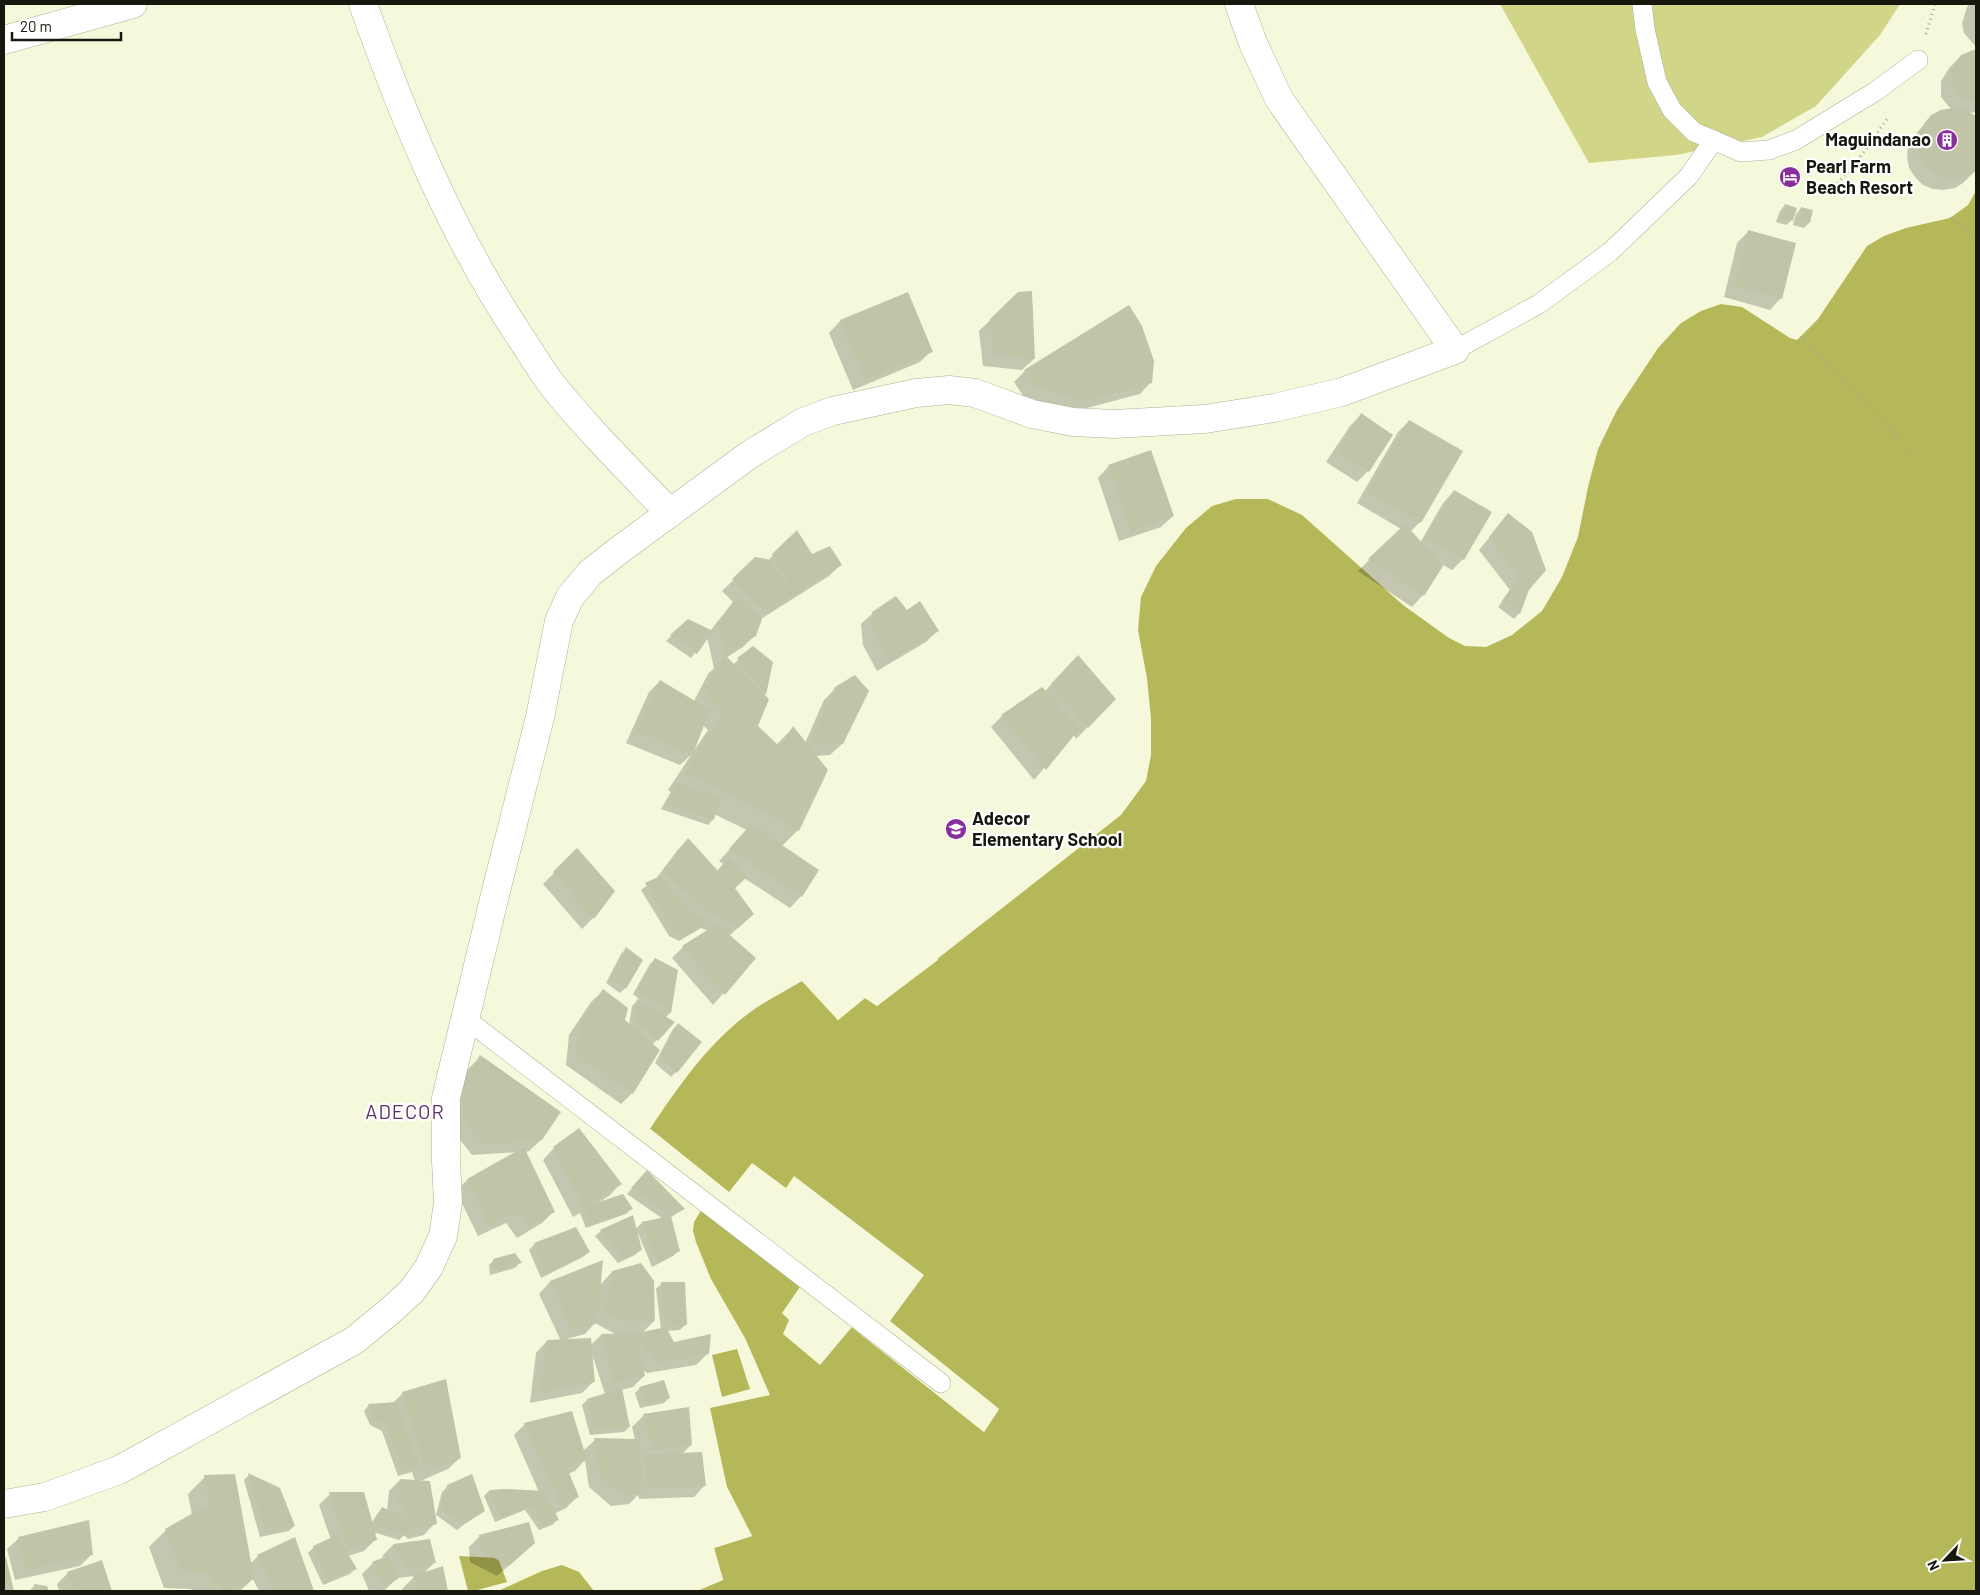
<svg xmlns="http://www.w3.org/2000/svg" width="1980" height="1595" viewBox="0 0 1980 1595" font-family="Barlow,sans-serif">
	<style>
		.green { fill: #d1d588 }
		.water { fill: #b4b859 }
		.pier { fill: #f6f8db }
		.shadow { fill: #0003; fill-rule: evenodd }
		.building { fill: #c2c4a8 }
		.lines { fill: none; stroke-linecap: round; stroke-linejoin: round }
		.service-casing { stroke: #aeb094; stroke-width: 20 }
		.minor-casing { stroke: #aeb094; stroke-width: 29 }
		.secondary-casing { stroke: #aeb094; stroke-width: 29 }
		.path { stroke: #a6a791; stroke-width: 3; stroke-dasharray: 1 4; stroke-linecap: butt }
		.service { stroke: #fff; stroke-width: 19 }
		.minor { stroke: #fff; stroke-width: 28 }
		.secondary { stroke: #fff; stroke-width: 28 }
		.labels { text-anchor: middle; stroke-width: 4.5; stroke-linejoin: round; paint-order: stroke }
		.poi-label { font-size: 18px; font-weight: bold; fill: #17170d; stroke: #fff; text-anchor: start }
		.quarter-label { font-size: 20px; letter-spacing: 1px; fill: #5d3165; stroke: #fff }
	</style>
	<rect width="100%" height="100%" fill="#f6f8db"/>
	<path class="green" d="M 1500,4 L 1900,4 L 1880,35 L 1816,106 L 1762,137 L 1676,155 L 1589,163 Z"/>
	<g class="water">
		<path d="M 1976,191 L 1976,1591 L 697,1591 L 723,1580 L 714,1548 L 752,1536 L 727,1487 L 710,1408 L 770,1395 L 745,1338 L 711,1279 L 696,1242 L 693,1231 L 694,1222 L 702,1209 L 984,1432 L 999,1409 L 650,1129 C 680,1084 711,1039 756,1008 C 771,998 787,990 802,981 L 838,1020 L 865,998 L 877,1006 L 1121,815 L 1146,781 L 1151,755 L 1151,719 L 1147,678 L 1138,630 L 1141,597 L 1156,566 L 1186,528 L 1212,506 L 1236,499 L 1268,499 L 1302,515 L 1403,605 L 1449,638 L 1465,646 L 1486,647 L 1512,635 L 1542,611 L 1562,577 L 1578,537 L 1588,487 L 1598,449 L 1617,410 L 1658,348 L 1681,323 L 1701,311 L 1721,304 L 1742,307 L 1790,338 L 1797,340 L 1818,319 L 1867,246 L 1884,236 L 1906,228 L 1950,218 L 1968,205 Z"/>
		<path d="M 737,1349 L 750,1389 L 722,1397 L 712,1355 Z"/>
		<path d="M 459,1556 L 498,1558 L 507,1582 L 474,1591 L 468,1591 Z"/>
		<path d="M 562,1565 L 579,1572 L 594,1591 L 498,1591 L 542,1571 Z"/>
	</g>
	<g class="pier">
		<path d="M 937,958 L 938,960 L 877,1006 L 865,998 L 838,1020 L 802,981 L 804,980 L 838,1017 L 864,996 L 877,1003 Z"/>
		<path d="M 648,1127 L 729,1192 L 752,1163 L 786,1188 L 794,1176 L 924,1275 L 890,1321 L 999,1409 L 984,1432 L 852,1327 L 820,1365 L 783,1334 L 789,1320 L 782,1313 L 802,1284 L 983,1429 L 996,1409 L 649,1131 Z"/>
		<path d="M 727,1487 L 752,1536 L 714,1548 L 723,1580 L 695,1591 L 720,1578 L 712,1547 L 748,1535 L 725,1488 Z"/>
	</g>
	<g class="shadow">
		<path d="M 1969,4 L 1976,4 L 1976,47 L 1964,33 L 1962,24 L 1967,7 Z"/>
		<path d="M 1976,50 L 1976,112 L 1970,113 L 1976,118 L 1976,170 L 1963,183 L 1955,188 L 1943,190 L 1933,189 L 1923,185 L 1915,177 L 1909,168 L 1907,157 L 1908,146 L 1913,137 L 1932,116 L 1951,109 L 1941,97 L 1941,81 L 1950,67 L 1961,56 Z"/>
		<path d="M 1785,205 L 1792,220 L 1786,225 L 1776,222 L 1780,211 Z"/>
		<path d="M 1801,208 L 1809,223 L 1804,228 L 1793,225 L 1796,214 Z"/>
		<path d="M 1748,232 L 1781,298 L 1770,310 L 1724,297 L 1737,243 Z"/>
		<path d="M 1018,293 L 1034,359 L 1022,370 L 983,366 L 979,331 Z"/>
		<path d="M 908,294 L 931,351 L 920,362 L 853,390 L 829,333 L 840,321 Z"/>
		<path d="M 1025,371 L 1151,382 L 1140,394 L 1072,412 L 1024,397 L 1014,382 Z"/>
		<path d="M 1361,415 L 1368,471 L 1357,482 L 1326,462 L 1350,426 Z"/>
		<path d="M 1409,421 L 1420,522 L 1410,532 L 1420,543 L 1443,503 L 1454,491 L 1463,559 L 1452,570 L 1443,565 L 1423,595 L 1412,607 L 1358,571 L 1401,529 L 1357,503 L 1398,432 Z"/>
		<path d="M 1109,466 L 1173,516 L 1161,527 L 1119,541 L 1098,478 Z"/>
		<path d="M 1508,515 L 1528,590 L 1519,613 L 1514,619 L 1498,607 L 1510,590 L 1479,550 Z"/>
		<path d="M 797,532 L 812,555 L 840,565 L 829,576 L 761,619 L 755,635 L 743,647 L 726,658 L 732,665 L 753,648 L 772,662 L 756,726 L 776,745 L 793,728 L 805,743 L 824,700 L 836,688 L 842,744 L 830,755 L 815,756 L 798,830 L 781,847 L 801,896 L 790,908 L 744,878 L 734,889 L 741,925 L 729,936 L 754,959 L 713,1005 L 672,958 L 683,947 L 708,931 L 701,928 L 679,941 L 669,936 L 641,890 L 655,880 L 677,851 L 688,839 L 717,871 L 723,864 L 719,861 L 747,830 L 714,814 L 713,819 L 708,825 L 661,809 L 671,792 L 668,790 L 691,755 L 680,765 L 626,743 L 649,692 L 660,681 L 694,701 L 708,674 L 714,668 L 707,637 L 691,658 L 666,641 L 671,636 L 710,631 L 733,602 L 722,591 L 755,559 L 767,561 ZM 703,725 L 708,730 L 693,752 Z"/>
		<path d="M 907,612 L 938,630 L 926,642 L 877,671 L 863,645 L 861,624 L 873,613 Z"/>
		<path d="M 1067,668 L 1115,699 L 1076,739 L 1073,734 L 1034,780 L 991,727 L 1002,716 L 1044,692 Z"/>
		<path d="M 577,850 L 593,918 L 582,929 L 543,884 Z"/>
		<path d="M 626,949 L 625,988 L 620,993 L 606,983 L 621,954 Z"/>
		<path d="M 655,959 L 676,971 L 670,1013 L 665,1018 L 673,1022 L 652,1045 L 632,1093 L 621,1104 L 566,1065 L 569,1035 L 591,1002 L 603,991 L 623,1020 L 629,1025 L 632,1006 L 639,999 L 633,994 L 650,964 Z"/>
		<path d="M 678,1024 L 676,1072 L 671,1077 L 655,1063 L 673,1029 Z"/>
		<path d="M 480,1057 L 541,1140 L 529,1151 L 525,1152 L 553,1212 L 542,1223 L 517,1238 L 506,1223 L 478,1236 L 456,1191 L 467,1180 L 518,1152 L 472,1155 L 453,1131 L 450,1100 L 469,1068 Z"/>
		<path d="M 554,1148 L 620,1184 L 609,1196 L 596,1204 L 631,1209 L 626,1214 L 586,1228 L 580,1213 L 573,1217 L 543,1160 Z"/>
		<path d="M 642,1177 L 683,1209 L 670,1218 L 679,1250 L 673,1256 L 652,1267 L 638,1233 L 636,1233 L 640,1250 L 635,1255 L 618,1263 L 595,1236 L 601,1231 L 632,1217 L 635,1229 L 641,1224 L 663,1219 L 627,1194 Z"/>
		<path d="M 535,1244 L 589,1252 L 583,1257 L 541,1278 L 529,1250 Z"/>
		<path d="M 494,1260 L 520,1262 L 515,1268 L 490,1275 L 489,1265 Z"/>
		<path d="M 602,1262 L 600,1285 L 612,1272 L 654,1321 L 641,1334 L 661,1330 L 656,1289 L 662,1283 L 686,1324 L 680,1330 L 667,1331 L 673,1343 L 708,1353 L 696,1365 L 647,1373 L 643,1370 L 644,1376 L 633,1387 L 621,1390 L 629,1427 L 624,1432 L 590,1435 L 582,1405 L 587,1400 L 605,1394 L 592,1354 L 594,1381 L 582,1393 L 530,1403 L 536,1353 L 547,1341 L 561,1341 L 539,1294 L 550,1282 ZM 595,1323 L 617,1335 L 601,1335 L 590,1346 L 563,1340 L 585,1334 Z"/>
		<path d="M 640,1388 L 669,1398 L 664,1403 L 640,1408 L 635,1393 Z"/>
		<path d="M 403,1393 L 460,1458 L 448,1469 L 418,1482 L 435,1523 L 424,1535 L 408,1539 L 404,1535 L 399,1540 L 373,1532 L 375,1540 L 364,1551 L 348,1556 L 355,1569 L 350,1574 L 323,1585 L 308,1553 L 314,1547 L 331,1540 L 319,1505 L 330,1494 L 371,1524 L 377,1514 L 382,1509 L 387,1511 L 389,1491 L 400,1480 L 415,1481 L 412,1472 L 398,1476 L 382,1431 L 370,1425 L 364,1411 L 369,1405 L 393,1403 Z"/>
		<path d="M 688,1408 L 691,1445 L 682,1454 L 705,1485 L 694,1497 L 639,1499 L 638,1495 L 629,1504 L 611,1506 L 589,1487 L 585,1460 L 575,1471 L 568,1474 L 577,1497 L 566,1508 L 554,1514 L 557,1520 L 552,1525 L 539,1530 L 525,1510 L 495,1522 L 484,1496 L 489,1491 L 539,1492 L 514,1435 L 525,1424 L 583,1451 L 595,1440 L 635,1440 L 632,1427 L 643,1416 Z"/>
		<path d="M 249,1475 L 294,1526 L 289,1531 L 260,1537 L 244,1480 Z"/>
		<path d="M 205,1477 L 250,1564 L 258,1556 L 295,1539 L 312,1591 L 259,1591 L 253,1579 L 240,1591 L 193,1591 L 191,1589 L 164,1588 L 149,1547 L 166,1530 L 192,1515 L 188,1494 Z"/>
		<path d="M 448,1486 L 483,1510 L 457,1530 L 436,1515 L 442,1492 Z"/>
		<path d="M 480,1536 L 534,1543 L 497,1576 L 470,1562 L 469,1547 Z"/>
		<path d="M 19,1538 L 91,1555 L 80,1566 L 15,1580 L 7,1549 Z"/>
		<path d="M 429,1541 L 434,1563 L 423,1574 L 442,1568 L 447,1591 L 403,1591 L 402,1589 L 415,1576 L 397,1578 L 384,1591 L 369,1591 L 362,1574 L 373,1563 L 384,1559 L 382,1556 L 393,1545 Z"/>
		<path d="M 101,1562 L 111,1591 L 59,1591 L 57,1584 L 68,1573 Z"/>
		<path d="M 35,1585 L 47,1587 L 48,1591 L 29,1591 Z"/>
	</g>
	<g class="building">
		<path d="M 1976,49 L 1976,103 L 1963,99 L 1957,93 L 1952,86 L 1951,77 L 1952,69 L 1961,55 Z"/>
		<path d="M 1952,108 L 1963,109 L 1976,116 L 1976,171 L 1967,177 L 1955,179 L 1944,178 L 1934,174 L 1926,166 L 1920,156 L 1918,145 L 1919,134 L 1924,124 L 1931,115 L 1941,110 Z"/>
		<path d="M 1785,204 L 1797,208 L 1793,221 L 1781,217 Z"/>
		<path d="M 1801,207 L 1813,210 L 1810,223 L 1798,220 Z"/>
		<path d="M 1748,230 L 1796,243 L 1782,299 L 1734,286 Z"/>
		<path d="M 1032,291 L 1035,359 L 994,355 L 990,319 L 1018,292 Z"/>
		<path d="M 908,292 L 933,352 L 865,380 L 840,320 Z"/>
		<path d="M 1129,305 L 1142,326 L 1154,361 L 1152,383 L 1084,401 L 1035,386 L 1024,370 Z"/>
		<path d="M 1361,413 L 1393,435 L 1369,472 L 1337,451 Z"/>
		<path d="M 1409,420 L 1463,451 L 1421,523 L 1367,492 Z"/>
		<path d="M 1151,450 L 1174,516 L 1131,531 L 1108,465 Z"/>
		<path d="M 1454,490 L 1492,512 L 1464,560 L 1426,538 Z"/>
		<path d="M 1508,513 L 1532,532 L 1546,570 L 1529,590 L 1520,614 L 1502,601 L 1519,576 L 1489,537 Z"/>
		<path d="M 1405,524 L 1443,566 L 1424,596 L 1368,559 Z"/>
		<path d="M 797,530 L 812,554 L 830,546 L 842,565 L 795,595 L 766,613 L 732,579 L 755,557 L 767,559 L 795,595 L 772,554 Z"/>
		<path d="M 737,596 L 762,619 L 756,636 L 725,655 L 718,624 Z"/>
		<path d="M 896,596 L 907,610 L 920,601 L 939,631 L 889,661 L 874,633 L 872,612 Z"/>
		<path d="M 688,619 L 713,631 L 697,654 L 670,635 Z"/>
		<path d="M 753,646 L 773,662 L 766,695 L 737,658 Z"/>
		<path d="M 725,655 L 769,699 L 758,726 L 780,747 L 793,726 L 828,770 L 799,831 L 684,773 L 724,712 L 705,692 Z"/>
		<path d="M 1078,655 L 1116,699 L 1088,728 L 1051,684 Z"/>
		<path d="M 855,675 L 869,691 L 843,744 L 808,746 L 835,687 Z"/>
		<path d="M 660,680 L 710,710 L 693,754 L 636,731 Z"/>
		<path d="M 1042,687 L 1080,728 L 1046,770 L 1001,715 Z"/>
		<path d="M 677,783 L 720,798 L 714,820 L 665,803 Z"/>
		<path d="M 751,824 L 819,870 L 802,897 L 729,849 Z"/>
		<path d="M 688,838 L 719,872 L 729,857 L 747,877 L 735,888 L 754,914 L 738,928 L 710,915 L 663,870 Z"/>
		<path d="M 577,848 L 615,891 L 594,919 L 553,872 Z"/>
		<path d="M 660,876 L 684,904 L 707,924 L 685,937 L 675,931 L 645,883 Z"/>
		<path d="M 717,924 L 756,958 L 725,995 L 682,946 Z"/>
		<path d="M 626,947 L 643,960 L 626,989 L 610,977 Z"/>
		<path d="M 655,958 L 678,970 L 671,1013 L 637,989 Z"/>
		<path d="M 603,989 L 628,1008 L 625,1020 L 660,1050 L 633,1094 L 576,1054 L 580,1023 Z"/>
		<path d="M 637,999 L 675,1022 L 658,1041 L 634,1019 Z"/>
		<path d="M 678,1023 L 702,1042 L 677,1073 L 659,1057 Z"/>
		<path d="M 480,1055 L 561,1112 L 542,1140 L 483,1144 L 464,1119 L 461,1087 Z"/>
		<path d="M 579,1128 L 622,1184 L 584,1207 L 623,1194 L 633,1209 L 591,1224 L 584,1207 L 553,1147 Z"/>
		<path d="M 524,1147 L 555,1212 L 528,1227 L 518,1213 L 489,1226 L 467,1179 Z"/>
		<path d="M 647,1170 L 685,1209 L 671,1216 L 631,1188 Z"/>
		<path d="M 633,1215 L 642,1250 L 624,1259 L 600,1230 Z"/>
		<path d="M 671,1216 L 680,1251 L 658,1263 L 641,1222 Z"/>
		<path d="M 576,1227 L 590,1252 L 546,1274 L 534,1243 Z"/>
		<path d="M 515,1253 L 522,1263 L 494,1271 L 493,1259 Z"/>
		<path d="M 603,1260 L 597,1323 L 572,1330 L 550,1281 Z"/>
		<path d="M 641,1263 L 654,1281 L 655,1321 L 624,1321 L 605,1312 L 612,1271 Z"/>
		<path d="M 661,1282 L 685,1282 L 687,1325 L 666,1327 Z"/>
		<path d="M 666,1327 L 674,1342 L 711,1334 L 709,1354 L 659,1363 L 652,1358 L 637,1333 Z"/>
		<path d="M 637,1333 L 645,1376 L 615,1383 L 601,1334 Z"/>
		<path d="M 591,1338 L 595,1382 L 540,1392 L 547,1340 Z"/>
		<path d="M 446,1379 L 461,1458 L 427,1472 L 402,1392 Z"/>
		<path d="M 664,1380 L 670,1398 L 646,1404 L 639,1387 Z"/>
		<path d="M 622,1388 L 630,1427 L 595,1430 L 587,1399 Z"/>
		<path d="M 396,1402 L 419,1467 L 403,1471 L 387,1425 L 375,1420 L 368,1404 Z"/>
		<path d="M 689,1407 L 692,1445 L 652,1450 L 643,1414 Z"/>
		<path d="M 572,1411 L 587,1460 L 567,1468 L 579,1497 L 561,1506 L 524,1423 Z"/>
		<path d="M 594,1438 L 636,1439 L 641,1450 L 641,1494 L 622,1495 L 600,1475 Z"/>
		<path d="M 702,1452 L 706,1486 L 650,1488 L 643,1455 Z"/>
		<path d="M 248,1473 L 280,1488 L 295,1526 L 265,1532 Z"/>
		<path d="M 235,1474 L 254,1579 L 228,1591 L 223,1591 L 208,1573 L 181,1572 L 165,1529 L 209,1504 L 204,1475 Z"/>
		<path d="M 472,1474 L 485,1511 L 463,1525 L 441,1510 L 447,1485 Z"/>
		<path d="M 400,1479 L 430,1481 L 437,1524 L 420,1528 L 416,1524 L 405,1536 L 373,1524 L 377,1540 L 349,1550 L 329,1492 L 364,1492 L 373,1524 L 382,1507 L 416,1524 L 398,1503 Z"/>
		<path d="M 506,1489 L 544,1491 L 559,1520 L 544,1525 L 531,1506 L 500,1517 L 489,1490 Z"/>
		<path d="M 89,1520 L 93,1555 L 26,1570 L 18,1537 Z"/>
		<path d="M 529,1522 L 535,1543 L 509,1566 L 481,1551 L 479,1535 Z"/>
		<path d="M 337,1535 L 357,1569 L 329,1581 L 313,1546 Z"/>
		<path d="M 295,1537 L 314,1591 L 276,1591 L 257,1555 Z"/>
		<path d="M 430,1539 L 436,1563 L 409,1569 L 393,1544 Z"/>
		<path d="M 390,1555 L 398,1579 L 384,1587 L 372,1562 Z"/>
		<path d="M 6,1557 L 14,1591 L 4,1591 L 4,1559 Z"/>
		<path d="M 102,1560 L 112,1591 L 74,1591 L 67,1572 Z"/>
		<path d="M 443,1566 L 448,1591 L 417,1591 L 413,1576 Z"/>
		<path d="M 34,1584 L 47,1586 L 49,1591 L 34,1591 Z"/>
	</g>
	<g class="lines">
		<g class="service-casing">
			<g id="service">
				<path d="M 1642,4 L 1645,29 L 1657,82 L 1672,110 L 1694,132 L 1741,152 L 1769,150 L 1796,140 L 1876,91 L 1918,60"/>
				<path d="M 1455,350 L 1539,304 L 1610,252 L 1689,176 L 1714,140"/>
				<path d="M 466,1019 L 941,1383"/>
			</g>
		</g>
		<g class="minor-casing">
			<g id="minor">
				<path d="M 363,4 C 404,119 451,233 519,335 C 529,350 539,367 550,382 C 587,429 629,470 670,513"/>
				<path d="M 4,1504 L 45,1497 L 119,1470 L 355,1340 L 390,1311 L 412,1291 L 429,1267 L 443,1236 L 448,1203 L 446,1161 L 446,1098 L 496,891 L 540,717 L 559,621 L 570,597 L 590,573 L 618,551 L 749,455 L 803,422 L 833,411 L 916,393 L 949,390 L 975,393 L 1032,414 L 1073,422 L 1114,424 L 1205,419 L 1274,408 L 1342,392 L 1455,350 L 1279,99 L 1253,43 L 1239,4"/>
			</g>
		</g>
		<g class="secondary-casing">
			<path id="secondary" d="M 4,40 L 133,4"/>
		</g>
		<g class="path">
			<path d="M 1926,34 L 1935,4"/>
			<path d="M 1828,195 L 1864,152 L 1887,119"/>
			<path d="M 1950,218 L 1976,236"/>
			<path d="M 1801,337 L 1916,457"/>
		</g>
		<use href="#service" class="service"/>
		<use href="#minor" class="minor"/>
		<use href="#secondary" class="secondary"/>
	</g>
	<defs>
		<g id="building-disc" transform="scale(1.125)"><circle r="9.5" fill="#892f9a" stroke="#fff"/><path d="M-4-6H4V6H1V3H-1V6H-4ZM-2.5-4.3h1.7v1.8h-1.7ZM.8-4.3h1.7v1.8H.8ZM-2.5-1h1.7V.8h-1.7ZM.8-1h1.7V.8H.8Z" fill="#fff"/></g>
		<g id="hotel-disc" transform="scale(1.125)"><circle r="9.5" fill="#892f9a" stroke="#fff"/><path d="M-6-4.5h1.5V1H6V5H4.5V3h-9V5H-6ZM-4 0a1.8 1.8 0 1 1 3.6 0ZM.5 0V-2.5h3Q6-2.5 6 0Z" fill="#fff"/></g>
		<g id="school-disc" transform="scale(1.125)"><circle r="9.5" fill="#892f9a" stroke="#fff"/><path d="M0-5L7-2L0 1L-7-2ZM-4 1L0 2.5L4 1V4Q0 6-4 4Z" fill="#fff"/></g>
	</defs>
	<g fill-rule="evenodd">
		<use href="#building-disc" x="1947" y="140"/>
		<use href="#hotel-disc" x="1790" y="177"/>
		<use href="#school-disc" x="956" y="829"/>
	</g>
	<g class="labels">
		<g class="poi-label">
			<text x="1931" y="146" text-anchor="end">Maguindanao</text>
			<text x="1806" y="173">Pearl Farm<tspan x="1806" dy="21">Beach Resort</tspan></text>
			<text x="972" y="825">Adecor<tspan x="972" dy="21">Elementary School</tspan></text>
		</g>
		<g class="quarter-label">
			<text x="405" y="1119">ADECOR</text>
		</g>
	</g>
	<rect width="1980" height="1595" fill="none" stroke="#17170d" stroke-width="10"/>
	<g transform="translate(1945 1560) rotate(245)" stroke="#ffffff" stroke-width="4" paint-order="stroke">
	<path d="M0-4L9 19L0 12L-9 19Z" fill="#17170d"/>
	<text y="-8" font-size="14" font-weight="bold" text-anchor="middle" fill="#17170d">N</text>
	</g>
	<path d="M12 32v8h109v-8" fill="none" stroke="#17170d" stroke-width="2.5"/>
	<text x="20" y="32" font-size="15" fill="#17170d" stroke="#ffffff" stroke-width="4" paint-order="stroke">20 m</text>
</svg>
